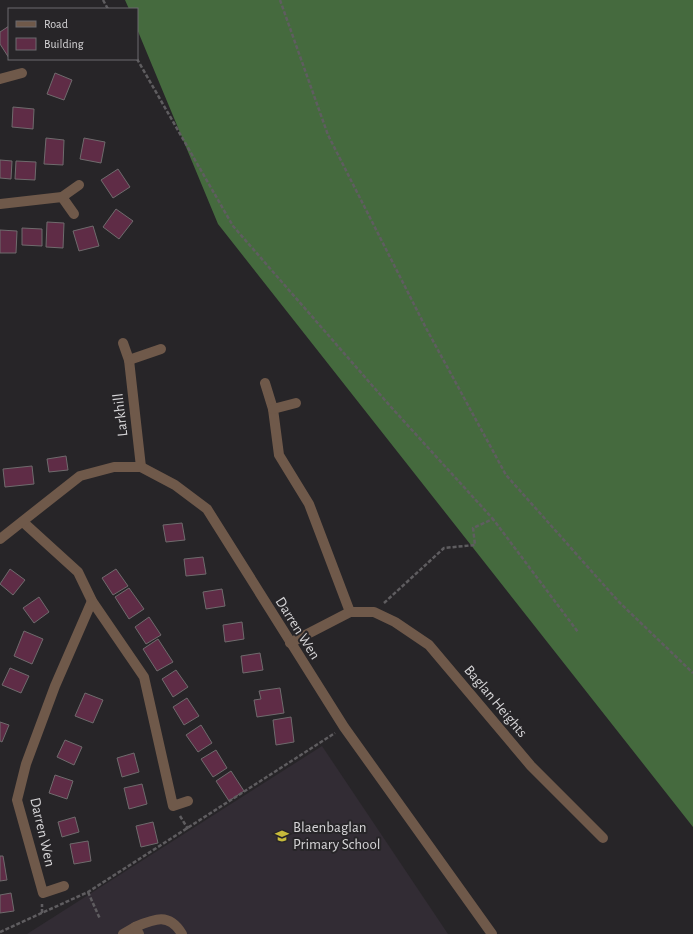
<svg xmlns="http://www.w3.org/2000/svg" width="693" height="934" viewBox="0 0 693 934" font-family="'Alegreya Sans',sans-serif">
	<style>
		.built { fill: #322c34 }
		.forest { fill: #456a3e }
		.building { fill: #5f2c46; stroke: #6f6b6d }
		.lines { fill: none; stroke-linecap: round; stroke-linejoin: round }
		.path { stroke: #5f5d60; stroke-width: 2.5; stroke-dasharray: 4 2; stroke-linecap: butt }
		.minor { stroke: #6f594a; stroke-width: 10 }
		.labels { text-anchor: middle; stroke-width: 4; stroke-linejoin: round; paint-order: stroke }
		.street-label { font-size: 15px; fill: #d6d5d7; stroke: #272528 }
		.poi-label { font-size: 15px; fill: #d6d5d7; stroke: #272528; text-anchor: start }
	</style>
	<rect width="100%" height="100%" fill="#272528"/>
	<path class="built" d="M 322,746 L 448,934 L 27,934 Z"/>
	<path class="forest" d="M 125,0 L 693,0 L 693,827 L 218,224 L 137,29 L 137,9 L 129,9 Z"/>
	<g class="building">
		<path d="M 9,26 L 9,58 L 0,44 L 0,32 Z"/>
		<path d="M 55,73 L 72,80 L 64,100 L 47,94 Z"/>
		<path d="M 13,107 L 34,109 L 33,129 L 12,127 Z"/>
		<path d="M 46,138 L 64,140 L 63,165 L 44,164 Z"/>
		<path d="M 84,138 L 105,142 L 101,163 L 80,159 Z"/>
		<path d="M 0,160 L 12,161 L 11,179 L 0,178 Z"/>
		<path d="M 16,161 L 36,162 L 35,180 L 15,179 Z"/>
		<path d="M 118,169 L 130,187 L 113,198 L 101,180 Z"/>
		<path d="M 116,209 L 133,221 L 119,239 L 103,227 Z"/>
		<path d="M 47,222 L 64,223 L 63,248 L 46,247 Z"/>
		<path d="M 93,226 L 99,246 L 79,251 L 73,231 Z"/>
		<path d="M 22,228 L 42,229 L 42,246 L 22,245 Z"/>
		<path d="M 0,230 L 17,231 L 16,253 L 0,253 Z"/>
		<path d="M 66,456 L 68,470 L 49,472 L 47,459 Z"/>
		<path d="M 32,466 L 34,484 L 5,487 L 3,469 Z"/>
		<path d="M 182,523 L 185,540 L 166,542 L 163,525 Z"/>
		<path d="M 203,557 L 206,574 L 186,576 L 184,559 Z"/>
		<path d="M 10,569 L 25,580 L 13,595 L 0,584 Z"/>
		<path d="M 116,569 L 128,586 L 113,595 L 102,578 Z"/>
		<path d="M 129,588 L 144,609 L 129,619 L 115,597 Z"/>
		<path d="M 222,589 L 225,606 L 206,609 L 203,592 Z"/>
		<path d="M 39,597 L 49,612 L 34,623 L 23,608 Z"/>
		<path d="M 149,617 L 161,635 L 146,644 L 135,627 Z"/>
		<path d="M 242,622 L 244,639 L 225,642 L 223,625 Z"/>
		<path d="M 24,631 L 43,639 L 32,664 L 14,656 Z"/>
		<path d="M 158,639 L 173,662 L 157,671 L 143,649 Z"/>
		<path d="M 260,653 L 263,670 L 243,673 L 241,656 Z"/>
		<path d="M 10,668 L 29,676 L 21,693 L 2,685 Z"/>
		<path d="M 176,670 L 188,687 L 173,697 L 162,679 Z"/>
		<path d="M 280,688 L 284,713 L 257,717 L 254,700 L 261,699 L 259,691 Z"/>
		<path d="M 85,693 L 103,700 L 93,723 L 75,716 Z"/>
		<path d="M 187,698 L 199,716 L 184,725 L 173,707 Z"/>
		<path d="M 291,717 L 294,742 L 276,745 L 273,720 Z"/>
		<path d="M 0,722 L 9,725 L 2,742 L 0,741 Z"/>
		<path d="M 201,725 L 212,743 L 198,752 L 186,735 Z"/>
		<path d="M 65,740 L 82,747 L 74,765 L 57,757 Z"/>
		<path d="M 216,750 L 227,768 L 213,777 L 201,759 Z"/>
		<path d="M 134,753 L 139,772 L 122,777 L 117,758 Z"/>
		<path d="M 231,771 L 244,791 L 229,801 L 216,781 Z"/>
		<path d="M 55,775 L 73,781 L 67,799 L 49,793 Z"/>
		<path d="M 142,784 L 147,804 L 129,809 L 124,788 Z"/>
		<path d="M 75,817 L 79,832 L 62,837 L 58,822 Z"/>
		<path d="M 153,822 L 158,843 L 141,847 L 136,826 Z"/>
		<path d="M 88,841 L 91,861 L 74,864 L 70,844 Z"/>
		<path d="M 0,856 L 3,856 L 7,880 L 0,881 Z"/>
		<path d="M 11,893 L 14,911 L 0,913 L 0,895 Z"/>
	</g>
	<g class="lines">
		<g class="path">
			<path d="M 103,0 L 108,9"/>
			<path d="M 280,0 L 328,135 L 426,328 L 506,475 L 619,602 L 693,673"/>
			<path d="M 137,59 L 233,226 L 391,407 L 493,519"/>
			<path d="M 384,603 L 444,548 L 475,545 L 473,528 L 493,519 L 578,632"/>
			<path d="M 180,816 L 188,829"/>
			<path d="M 88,892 L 100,919"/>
			<path d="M 42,913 L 42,904"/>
			<path d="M 0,932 L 88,892 L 335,733"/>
		</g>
		<g class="minor">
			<path d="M 0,79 L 22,73"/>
			<path d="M 62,197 L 74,214"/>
			<path d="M 0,204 L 62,197 L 79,185"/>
			<path d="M 123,343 L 129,360 L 141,467"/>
			<path d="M 129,360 L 161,349"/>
			<path d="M 265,383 L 273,409 L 279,455 L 309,504 L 350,612"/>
			<path d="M 273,409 L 296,403"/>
			<path d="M 23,522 L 78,572 L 92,601 L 144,677 L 173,806 L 188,801"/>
			<path d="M 0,539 L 80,476 L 114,467 L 141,467 L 175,485 L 207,509 L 344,727 L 492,934"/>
			<path d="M 290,643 L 350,612 L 374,612 L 395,622 L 429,645 L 531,766 L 603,838"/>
			<path d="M 64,886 L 43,893 L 17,800 L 26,764 L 55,686 L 92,601"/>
			<path d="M 123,934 L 135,927"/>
			<path d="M 139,934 L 135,927 C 154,919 169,912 182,934"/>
		</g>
	</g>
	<defs>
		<g id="school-bare" transform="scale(1.08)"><path d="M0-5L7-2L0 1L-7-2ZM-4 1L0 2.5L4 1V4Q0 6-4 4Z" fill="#c8bb3b" stroke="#272528" stroke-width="2.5" paint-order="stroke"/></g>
	</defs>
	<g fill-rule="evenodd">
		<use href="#school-bare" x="282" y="836"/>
	</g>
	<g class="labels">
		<g class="street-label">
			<text transform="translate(120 415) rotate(-97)" y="5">Larkhill</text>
			<text transform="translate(298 628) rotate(58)" y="5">Darren Wen</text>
			<text transform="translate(496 701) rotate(50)" y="5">Baglan Heights</text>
			<text transform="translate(43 832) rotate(77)" y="5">Darren Wen</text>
		</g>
		<g class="poi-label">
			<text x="293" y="832">Blaenbaglan<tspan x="293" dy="17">Primary School</tspan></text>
		</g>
	</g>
	<rect x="8" y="8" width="130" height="52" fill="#272528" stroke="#6d6b6e"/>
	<rect x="16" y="21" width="20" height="6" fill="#6f594a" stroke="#6d6b6e"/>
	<text x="44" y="28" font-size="12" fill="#d6d5d7">Road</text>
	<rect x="16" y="38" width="20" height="12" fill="#5f2c46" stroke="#6d6b6e"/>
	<text x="44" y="48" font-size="12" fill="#d6d5d7">Building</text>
</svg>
